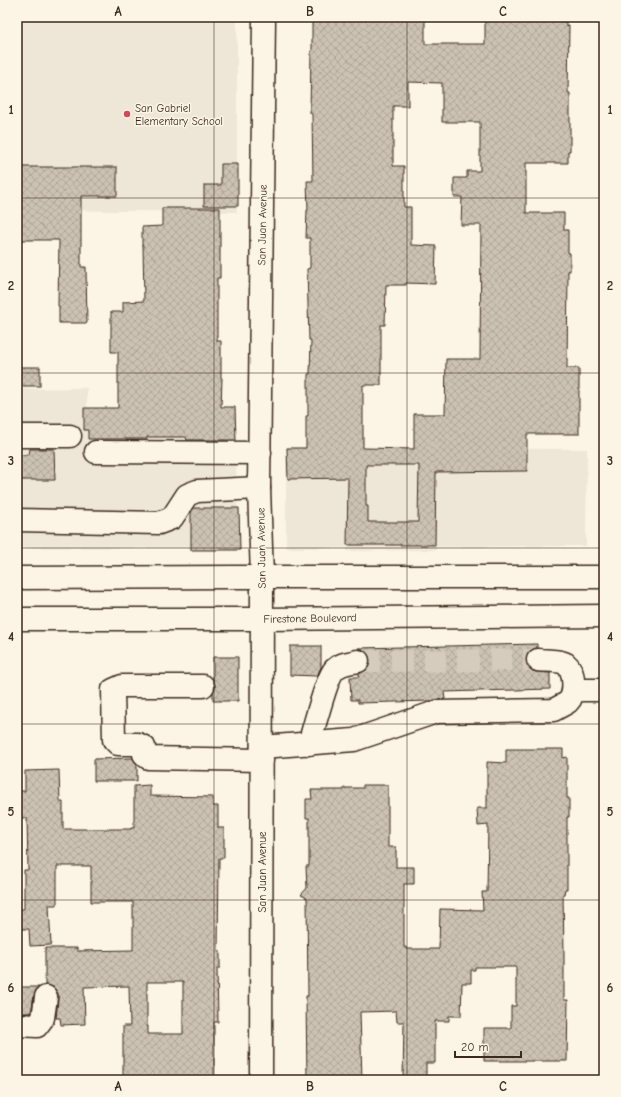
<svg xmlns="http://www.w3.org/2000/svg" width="621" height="1097" viewBox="0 0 621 1097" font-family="'Comic Neue',sans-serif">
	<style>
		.built { fill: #eee6d6 }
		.building { fill: url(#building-cross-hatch); stroke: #3b2a1e; fill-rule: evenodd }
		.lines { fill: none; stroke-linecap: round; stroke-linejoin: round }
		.minor-tunnel { stroke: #d5ccbd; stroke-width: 22; stroke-dasharray: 22 11; stroke-linecap: butt }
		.minor-casing { stroke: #3b2a1e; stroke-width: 25 }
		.major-casing { stroke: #3b2a1e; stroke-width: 25 }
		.minor { stroke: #fcf5e5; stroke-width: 22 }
		.major { stroke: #fcf5e5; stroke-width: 22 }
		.grid { fill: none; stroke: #3b2a1e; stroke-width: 1; stroke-opacity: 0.55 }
		.poi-dot { fill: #d1495b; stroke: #fcf5e5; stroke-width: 1.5 }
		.labels { text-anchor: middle; stroke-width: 3; stroke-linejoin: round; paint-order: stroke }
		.poi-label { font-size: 11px; fill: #3b2a1e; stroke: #fcf5e5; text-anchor: start }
		.street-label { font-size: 11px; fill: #3b2a1e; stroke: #fcf5e5 }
		.neatline { fill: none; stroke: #3b2a1e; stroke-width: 1.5 }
		.grid-label { font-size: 13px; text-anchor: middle; font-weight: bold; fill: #3b2a1e }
	</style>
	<defs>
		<pattern id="building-cross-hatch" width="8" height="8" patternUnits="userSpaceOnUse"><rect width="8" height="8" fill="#ccc2b3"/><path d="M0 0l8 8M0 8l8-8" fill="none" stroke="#b0a79a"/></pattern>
	</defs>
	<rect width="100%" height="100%" fill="#fcf5e5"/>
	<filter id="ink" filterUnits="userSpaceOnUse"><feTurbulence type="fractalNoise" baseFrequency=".025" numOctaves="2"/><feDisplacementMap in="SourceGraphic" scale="8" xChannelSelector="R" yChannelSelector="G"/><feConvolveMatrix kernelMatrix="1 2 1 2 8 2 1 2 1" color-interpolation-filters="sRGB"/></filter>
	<g filter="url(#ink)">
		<g class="built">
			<path d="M 17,17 L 237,17 L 237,212 L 17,210 Z"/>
			<path d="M 87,388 L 87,408 L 235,407 L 238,548 L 17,548 L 17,389 Z"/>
			<path d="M 286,447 L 587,449 L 586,546 L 437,547 L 437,550 L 347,551 L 347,548 L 286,548 Z"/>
		</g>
		<g class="building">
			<path d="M 339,17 L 425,17 L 425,44 L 485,44 L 485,17 L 563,17 L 563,22 L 566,22 L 566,26 L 569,25 L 568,93 L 570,93 L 570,151 L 568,151 L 568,163 L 526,163 L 526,213 L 564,213 L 564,230 L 568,230 L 568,253 L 570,253 L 570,271 L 568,271 L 567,368 L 579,368 L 579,434 L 527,434 L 527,471 L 436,472 L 435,545 L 347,545 L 348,478 L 288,479 L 287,448 L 306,448 L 306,416 L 308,416 L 308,374 L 310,374 L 311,340 L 309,340 L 307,269 L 310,268 L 310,238 L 306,238 L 307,210 L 308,210 L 307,181 L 313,181 L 312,114 L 310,113 L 311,51 L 312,51 L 312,21 L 316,21 L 316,18 L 339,19 ZM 408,82 L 442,83 L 442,122 L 480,122 L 480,171 L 467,171 L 467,178 L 454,178 L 454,197 L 462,197 L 461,225 L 481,225 L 480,359 L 446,359 L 445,414 L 414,414 L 414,449 L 363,448 L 363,385 L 381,385 L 381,325 L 385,325 L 386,285 L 406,285 L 406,283 L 435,284 L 436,246 L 411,245 L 411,207 L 404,207 L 404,166 L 393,166 L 393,106 L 408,106 ZM 366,465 L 419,465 L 418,522 L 368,522 L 368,506 L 366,506 Z"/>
			<path d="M 221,164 L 238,164 L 238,206 L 204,206 L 204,185 L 221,185 Z"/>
			<path d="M 17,167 L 117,167 L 117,196 L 81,196 L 81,267 L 86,267 L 87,323 L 59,323 L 59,306 L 58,306 L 59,240 L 17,240 Z"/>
			<path d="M 162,208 L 220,208 L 220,278 L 217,278 L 217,341 L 221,341 L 221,378 L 222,378 L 221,407 L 235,407 L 236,440 L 187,440 L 186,437 L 147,437 L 147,439 L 88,439 L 88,430 L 84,430 L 84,408 L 118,408 L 118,352 L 111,352 L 111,312 L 123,312 L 123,302 L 144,301 L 143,245 L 142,245 L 142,227 L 162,226 Z"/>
			<rect x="20" y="367" width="20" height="19"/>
			<path d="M 30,449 L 54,449 L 55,480 L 17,480 L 17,455 L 29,455 Z"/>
			<path d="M 194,508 L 239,508 L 240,550 L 191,550 L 191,512 Z"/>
			<path d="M 537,644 L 537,648 L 533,649 L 528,653 L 526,659 L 526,665 L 530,670 L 536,672 L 550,673 L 550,689 L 444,692 L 445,699 L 436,700 L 430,701 L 358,703 L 358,700 L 351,700 L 350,677 L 359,677 L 359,674 L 366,670 L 370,664 L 370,659 L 367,653 L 362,649 L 358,648 Z"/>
			<path d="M 290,646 L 321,646 L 321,667 L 317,676 L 290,675 Z"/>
			<path d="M 213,657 L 238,657 L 238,701 L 213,701 L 213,693 L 215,686 L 213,679 Z"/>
			<path d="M 506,749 L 563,749 L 563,758 L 567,757 L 567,798 L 569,798 L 569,817 L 567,817 L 567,889 L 565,889 L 564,894 L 563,894 L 564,953 L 564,1000 L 568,1000 L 567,1061 L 484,1061 L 484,1028 L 511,1028 L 511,1006 L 516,1006 L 516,967 L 475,967 L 475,970 L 471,970 L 471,983 L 462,983 L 461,1016 L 449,1016 L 449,1021 L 435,1021 L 435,1063 L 426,1063 L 426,1080 L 403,1080 L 404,1022 L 397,1022 L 396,1011 L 360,1012 L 362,1080 L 307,1080 L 306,996 L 308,996 L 307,898 L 301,895 L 307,888 L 306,866 L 309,866 L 309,818 L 306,818 L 306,799 L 312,799 L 311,790 L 344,790 L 344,788 L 363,788 L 363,785 L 388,785 L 388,847 L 396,847 L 396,867 L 414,867 L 414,884 L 404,884 L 404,947 L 406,947 L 406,949 L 439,949 L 440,909 L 483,910 L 482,892 L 487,892 L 488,825 L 478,826 L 477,808 L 487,808 L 487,762 L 506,763 Z"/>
			<path d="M 133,758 L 137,765 L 137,781 L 94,781 L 94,759 Z"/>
			<path d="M 59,770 L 60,802 L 63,802 L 63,829 L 131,829 L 131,828 L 134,828 L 134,786 L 150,785 L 150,796 L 213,797 L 213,806 L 218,806 L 218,828 L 224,828 L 224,858 L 219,858 L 218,951 L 220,951 L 220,968 L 217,968 L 218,1022 L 214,1022 L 214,1080 L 123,1080 L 123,1026 L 130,1026 L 129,986 L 84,987 L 85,1024 L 61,1025 L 60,1018 L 56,1018 L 58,999 L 58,993 L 53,987 L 48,985 L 45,985 L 45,948 L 77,948 L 77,951 L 133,950 L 133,902 L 91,902 L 91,866 L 57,866 L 57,905 L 49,905 L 51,945 L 30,946 L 29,929 L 17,929 L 17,909 L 24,909 L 24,870 L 28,870 L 27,818 L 17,818 L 17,791 L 25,791 L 25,771 ZM 147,982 L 183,982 L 183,1034 L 148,1034 L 148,1026 L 147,1026 Z"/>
			<path d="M 17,987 L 39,987 L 36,990 L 34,995 L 31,1013 L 17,1013 Z"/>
		</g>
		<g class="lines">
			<path class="minor-tunnel" d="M 358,661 L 538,660"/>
			<g class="minor-casing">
				<g id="minor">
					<path d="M 17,436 L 70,436"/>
					<path d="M 96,452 L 260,453"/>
					<path d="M 17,520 L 159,523 L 172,518 L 187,495 L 197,491 L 259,488"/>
					<path d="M 203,686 L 122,686 L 113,690 L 114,740 L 118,744 L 138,744 L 144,747 L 144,754 L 148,758 L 262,760"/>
					<path d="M 574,688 L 583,690 L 604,690"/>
					<path d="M 309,744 C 313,731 327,676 335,669 C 341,663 350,663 358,661"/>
					<path d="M 262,747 L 354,740 L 436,712 L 554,710 C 558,707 564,705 568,702 C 576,694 575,671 566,664 C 560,660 545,661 538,660"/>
					<path d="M 17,1025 L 37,1026 L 43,1018 L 46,997"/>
					<path d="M 261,1080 L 262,577 L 259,488 L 264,17"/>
				</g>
			</g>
			<g class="major-casing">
				<g id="major">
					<path d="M 17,578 L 235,577 L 604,577"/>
					<path d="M 17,619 L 262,619 L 604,616"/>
				</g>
			</g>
			<use href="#minor" class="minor"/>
			<use href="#major" class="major"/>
		</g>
	</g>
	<path class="grid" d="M 214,17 L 214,1080M 407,17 L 407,1080M 17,198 L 604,198M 17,373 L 604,373M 17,548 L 604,548M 17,724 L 604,724M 17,900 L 604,900"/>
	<circle class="poi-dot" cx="127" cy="114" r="4"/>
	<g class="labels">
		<g class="poi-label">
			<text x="135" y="112">San Gabriel<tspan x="135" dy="13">Elementary School</tspan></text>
		</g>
		<g class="street-label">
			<text transform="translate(262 225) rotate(-89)" y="4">San Juan Avenue</text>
			<text transform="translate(261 548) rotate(-91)" y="4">San Juan Avenue</text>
			<text transform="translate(310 618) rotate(-1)" y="4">Firestone Boulevard</text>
			<text transform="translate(262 872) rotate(-90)" y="4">San Juan Avenue</text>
		</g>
	</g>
	<rect width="621" height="1097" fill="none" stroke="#fcf5e5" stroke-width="44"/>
	<path d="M455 1051v6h66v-6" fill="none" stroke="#3b2a1e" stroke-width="2"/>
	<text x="461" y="1051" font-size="12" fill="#3b2a1e" stroke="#fcf5e5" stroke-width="3" paint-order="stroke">20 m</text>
	<rect x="22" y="22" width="577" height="1053" class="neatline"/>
	<g class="grid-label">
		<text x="118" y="16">A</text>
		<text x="310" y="16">B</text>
		<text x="503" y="16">C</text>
		<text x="11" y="114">1</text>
		<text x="610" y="114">1</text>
		<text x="11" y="290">2</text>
		<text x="610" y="290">2</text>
		<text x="11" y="465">3</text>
		<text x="610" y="465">3</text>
		<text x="11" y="641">4</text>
		<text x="610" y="641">4</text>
		<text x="11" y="816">5</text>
		<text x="610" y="816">5</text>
		<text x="11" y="992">6</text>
		<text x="610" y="992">6</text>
		<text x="118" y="1091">A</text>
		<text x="310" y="1091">B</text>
		<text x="503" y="1091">C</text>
	</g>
</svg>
